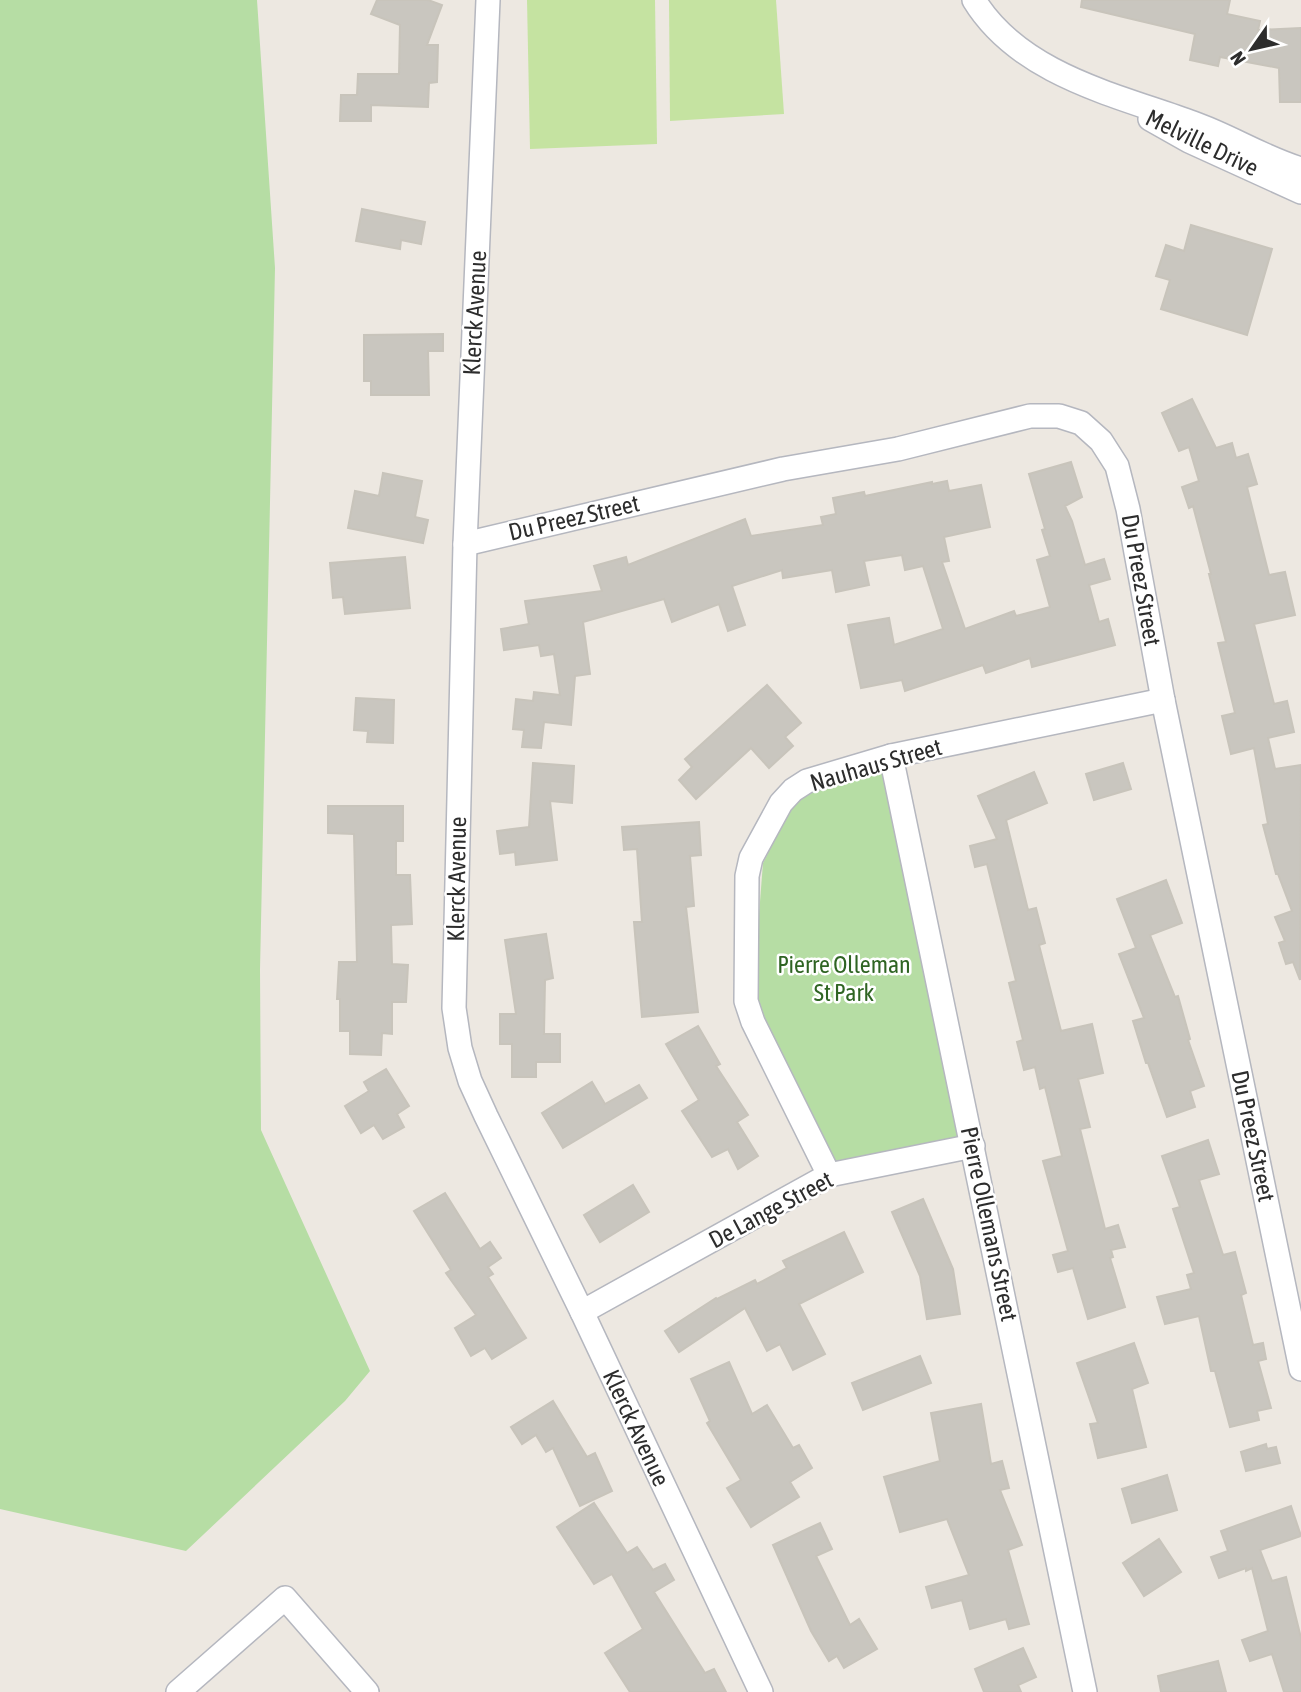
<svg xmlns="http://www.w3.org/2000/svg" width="1301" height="1692" viewBox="0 0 1301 1692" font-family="'Asap Condensed',sans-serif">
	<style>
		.green { fill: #b6dda4 }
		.pitch { fill: #c5e3a1 }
		.building { fill: #c9c6bf; stroke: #c8c4bb; stroke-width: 2 }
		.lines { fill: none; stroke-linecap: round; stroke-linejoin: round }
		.minor-casing { stroke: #b5b7bf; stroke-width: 26 }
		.minor { stroke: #fff; stroke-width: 23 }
		.labels { text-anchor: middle; stroke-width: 5; stroke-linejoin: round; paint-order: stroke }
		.street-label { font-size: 24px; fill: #2d2d2d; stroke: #fff }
		.park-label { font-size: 24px; fill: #2f6423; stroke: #fff }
	</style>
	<rect width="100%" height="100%" fill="#ede8e1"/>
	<g class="green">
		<path d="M 0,0 L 257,0 L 275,268 L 260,970 L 261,1130 L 370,1371 L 345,1401 L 186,1551 L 0,1509 Z"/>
		<path d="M 892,763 L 970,1140 L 833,1166 L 753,992 L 763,863 L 797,796 Z"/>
	</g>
	<g class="pitch">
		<path d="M 527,0 L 655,0 L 657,144 L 530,149 Z"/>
		<path d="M 669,0 L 776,0 L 784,114 L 670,121 Z"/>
	</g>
	<g class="building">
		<path d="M 377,0 L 428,0 L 442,5 L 427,45 L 438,45 L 437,82 L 429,83 L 428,107 L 371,105 L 371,121 L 340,121 L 341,95 L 357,95 L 358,74 L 399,74 L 400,25 L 371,14 Z"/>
		<path d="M 1082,0 L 1230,0 L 1227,14 L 1260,21 L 1258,30 L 1301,28 L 1301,102 L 1280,102 L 1279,68 L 1220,57 L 1218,66 L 1190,60 L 1195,34 L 1081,7 Z"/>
		<path d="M 362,209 L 425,222 L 421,244 L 401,240 L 400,249 L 356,241 Z"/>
		<path d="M 1191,225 L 1272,249 L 1247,335 L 1161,309 L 1170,280 L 1156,276 L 1166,245 L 1184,251 Z"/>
		<path d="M 443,334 L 443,351 L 428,351 L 429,395 L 371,395 L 371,381 L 364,381 L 364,335 Z"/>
		<path d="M 1192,399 L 1216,448 L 1232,443 L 1236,458 L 1248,454 L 1257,484 L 1247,487 L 1269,575 L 1285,572 L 1295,615 L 1254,624 L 1274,704 L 1287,701 L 1294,732 L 1268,738 L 1275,769 L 1301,765 L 1300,980 L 1293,962 L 1286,964 L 1279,943 L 1285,941 L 1275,917 L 1292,911 L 1278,874 L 1276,874 L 1263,825 L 1268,824 L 1254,748 L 1231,754 L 1222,716 L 1235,713 L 1218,643 L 1226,642 L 1209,574 L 1211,574 L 1193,506 L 1189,508 L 1182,487 L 1199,481 L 1189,447 L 1179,451 L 1162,413 Z"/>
		<path d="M 1071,462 L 1082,497 L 1065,506 L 1072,521 L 1085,565 L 1104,559 L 1110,579 L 1089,585 L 1099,622 L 1108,619 L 1115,645 L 1032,667 L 1030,658 L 986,673 L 983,665 L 905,691 L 902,680 L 861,688 L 848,625 L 889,618 L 894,645 L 943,629 L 923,566 L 905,570 L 902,555 L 864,561 L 869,585 L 836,592 L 832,570 L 783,578 L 782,570 L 732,586 L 745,625 L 728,631 L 719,604 L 672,622 L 664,599 L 583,622 L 590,674 L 575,676 L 571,725 L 544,722 L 541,748 L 522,747 L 524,730 L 513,729 L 516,699 L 533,701 L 534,692 L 560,695 L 554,654 L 541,656 L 539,645 L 504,650 L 501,629 L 529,624 L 525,601 L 602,591 L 594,566 L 626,557 L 628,565 L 745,519 L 751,536 L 823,525 L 821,517 L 836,514 L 833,498 L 864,492 L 865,496 L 932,482 L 932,484 L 947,481 L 949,491 L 981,485 L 990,527 L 944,537 L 949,561 L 942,562 L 965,629 L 1014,611 L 1016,616 L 1050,607 L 1037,560 L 1050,556 L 1042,530 L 1045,529 L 1029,474 Z"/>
		<path d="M 383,473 L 422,481 L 415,517 L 428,520 L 423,543 L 348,528 L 355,491 L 379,496 Z"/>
		<path d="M 405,557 L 410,608 L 345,614 L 343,597 L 333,598 L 330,563 Z"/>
		<path d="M 767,685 L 801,723 L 785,737 L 793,746 L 769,768 L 751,748 L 696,799 L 679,780 L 692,767 L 685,759 Z"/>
		<path d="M 356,698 L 394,700 L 393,743 L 367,742 L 368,731 L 354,730 Z"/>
		<path d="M 533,763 L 574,766 L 572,803 L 550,801 L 557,860 L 516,865 L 515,852 L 500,854 L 497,831 L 529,827 Z"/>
		<path d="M 1123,763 L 1131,789 L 1094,800 L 1086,774 Z"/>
		<path d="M 1034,772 L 1047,803 L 1006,820 L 1028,910 L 1036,908 L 1045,943 L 1039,945 L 1061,1031 L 1092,1024 L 1103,1073 L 1078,1079 L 1090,1127 L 1080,1129 L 1105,1229 L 1118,1225 L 1125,1247 L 1111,1250 L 1113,1257 L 1110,1258 L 1125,1307 L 1088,1319 L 1073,1268 L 1058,1272 L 1053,1255 L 1068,1251 L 1043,1161 L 1062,1156 L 1045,1087 L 1040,1089 L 1035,1067 L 1024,1070 L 1017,1042 L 1023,1040 L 1009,983 L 1016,981 L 987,864 L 975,867 L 970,846 L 997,839 L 978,796 Z"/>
		<path d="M 328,806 L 403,806 L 403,841 L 396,841 L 396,875 L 410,875 L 412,924 L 391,925 L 392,964 L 408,965 L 406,1002 L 392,1002 L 392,1034 L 382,1033 L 381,1055 L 350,1054 L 350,1031 L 340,1031 L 340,999 L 337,999 L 339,962 L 357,962 L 354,834 L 328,833 Z"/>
		<path d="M 699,822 L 701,855 L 690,856 L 694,906 L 686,907 L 698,1012 L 642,1017 L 634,922 L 642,922 L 637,849 L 624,850 L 622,827 Z"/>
		<path d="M 1166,880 L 1182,923 L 1150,935 L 1175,997 L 1178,996 L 1190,1039 L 1188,1040 L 1204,1086 L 1190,1091 L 1195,1107 L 1167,1117 L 1148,1063 L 1146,1063 L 1133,1021 L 1144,1018 L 1119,954 L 1136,948 L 1117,899 Z"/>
		<path d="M 546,934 L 553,978 L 545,980 L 544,1034 L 560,1034 L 560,1062 L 536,1062 L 536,1077 L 512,1077 L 512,1044 L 500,1044 L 500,1014 L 516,1014 L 505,940 Z"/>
		<path d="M 698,1026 L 720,1064 L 716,1066 L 748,1115 L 737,1122 L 758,1156 L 738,1169 L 728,1149 L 712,1157 L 682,1111 L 699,1100 L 666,1044 Z"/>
		<path d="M 386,1069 L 409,1106 L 397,1114 L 404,1127 L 383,1139 L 374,1125 L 361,1133 L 345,1106 L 369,1091 L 364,1082 Z"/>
		<path d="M 592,1082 L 605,1104 L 639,1085 L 647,1098 L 563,1148 L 542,1113 Z"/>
		<path d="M 1208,1140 L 1219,1174 L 1199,1180 L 1223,1255 L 1235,1252 L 1246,1293 L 1241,1295 L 1253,1345 L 1263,1343 L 1266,1359 L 1258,1361 L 1271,1408 L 1257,1411 L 1259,1420 L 1230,1427 L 1215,1371 L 1211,1371 L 1199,1316 L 1165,1324 L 1157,1297 L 1191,1289 L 1187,1275 L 1194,1273 L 1173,1209 L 1180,1207 L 1162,1156 Z"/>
		<path d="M 633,1185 L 649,1212 L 600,1242 L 584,1215 Z"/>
		<path d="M 445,1193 L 480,1249 L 490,1242 L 501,1258 L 488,1267 L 493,1274 L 488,1277 L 526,1338 L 492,1359 L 485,1348 L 471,1356 L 455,1328 L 476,1315 L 446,1273 L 451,1270 L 414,1211 Z"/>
		<path d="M 923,1199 L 953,1269 L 960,1314 L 927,1319 L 920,1276 L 892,1212 Z"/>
		<path d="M 844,1232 L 863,1272 L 799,1304 L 825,1354 L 793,1370 L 780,1344 L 767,1351 L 745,1308 L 679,1352 L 665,1331 L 716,1298 L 717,1299 L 755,1280 L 757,1284 L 787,1268 L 783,1261 Z"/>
		<path d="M 1134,1343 L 1148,1383 L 1132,1389 L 1146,1447 L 1098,1458 L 1090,1424 L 1098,1423 L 1077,1363 Z"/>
		<path d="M 920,1356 L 931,1383 L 863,1410 L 852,1383 Z"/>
		<path d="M 729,1362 L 752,1414 L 767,1405 L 793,1448 L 799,1445 L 812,1468 L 790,1482 L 799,1497 L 751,1527 L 727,1488 L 741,1480 L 707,1423 L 710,1421 L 691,1379 Z"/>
		<path d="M 553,1401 L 587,1457 L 595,1453 L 612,1491 L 580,1506 L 553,1448 L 546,1452 L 536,1435 L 522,1444 L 511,1427 Z"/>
		<path d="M 981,1404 L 991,1464 L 1002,1461 L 1009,1488 L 1000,1490 L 1022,1545 L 1008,1550 L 1029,1624 L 1009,1629 L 1006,1619 L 970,1629 L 962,1600 L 932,1608 L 926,1587 L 969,1575 L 947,1519 L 900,1532 L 884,1477 L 940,1461 L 931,1413 Z"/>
		<path d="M 1266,1444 L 1267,1449 L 1276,1447 L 1280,1463 L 1246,1471 L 1241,1452 Z"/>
		<path d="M 1167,1475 L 1177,1510 L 1132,1523 L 1122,1489 Z"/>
		<path d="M 594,1503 L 627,1553 L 637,1547 L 653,1570 L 665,1564 L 674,1580 L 654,1592 L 705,1673 L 714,1669 L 726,1692 L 630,1692 L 605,1653 L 643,1629 L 612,1574 L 594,1584 L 557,1527 Z"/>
		<path d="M 1291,1506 L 1301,1536 L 1260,1550 L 1272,1581 L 1286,1577 L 1301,1638 L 1301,1692 L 1284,1692 L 1272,1654 L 1250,1661 L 1242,1640 L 1268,1631 L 1252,1568 L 1246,1571 L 1246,1568 L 1219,1578 L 1211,1557 L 1228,1551 L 1221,1531 Z"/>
		<path d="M 820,1523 L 832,1549 L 816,1556 L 850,1625 L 859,1619 L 877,1649 L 844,1668 L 837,1656 L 829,1661 L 811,1631 L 773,1545 Z"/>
		<path d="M 1159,1539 L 1181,1572 L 1144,1596 L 1123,1563 Z"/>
		<path d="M 1023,1648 L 1036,1677 L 1018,1685 L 1021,1692 L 984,1692 L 975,1669 Z"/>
		<path d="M 1218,1661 L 1226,1692 L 1161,1692 L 1158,1676 Z"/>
	</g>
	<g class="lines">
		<g class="minor-casing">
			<g id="minor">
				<path d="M 488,0 L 465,544 L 454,1008 L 460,1048 L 470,1081 L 486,1116 L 582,1312 L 761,1692"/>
				<path d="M 974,0 C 1020,75 1117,95 1193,123 C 1230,136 1264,158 1301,169"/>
				<path d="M 1150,119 L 1189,141 L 1301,192"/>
				<path d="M 465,544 L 783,469 L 898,449 L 1030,416 L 1059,416 L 1081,423 L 1101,441 L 1117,466 L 1128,509 L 1163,700 L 1301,1369"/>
				<path d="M 891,756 L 1085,1692"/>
				<path d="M 829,1175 L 753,1022 L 746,1001 L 747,876 L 751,858 L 781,803 L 793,790 L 807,781 L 891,756 L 1163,700"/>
				<path d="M 582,1312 L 829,1175 L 973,1146"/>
				<path d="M 178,1692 L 285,1598 L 367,1692"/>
			</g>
		</g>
		<use href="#minor" class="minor"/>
	</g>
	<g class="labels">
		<g class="street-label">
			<text transform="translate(1202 143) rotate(26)" y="8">Melville Drive</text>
			<text transform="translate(475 313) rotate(-87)" y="8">Klerck Avenue</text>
			<text transform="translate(574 518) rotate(-13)" y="8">Du Preez Street</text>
			<text transform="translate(1141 580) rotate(80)" y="8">Du Preez Street</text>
			<text transform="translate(876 765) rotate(-16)" y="8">Nauhaus Street</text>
			<text transform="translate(457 879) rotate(-89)" y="8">Klerck Avenue</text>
			<text transform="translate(1253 1136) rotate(78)" y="8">Du Preez Street</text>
			<text transform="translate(771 1210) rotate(-28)" y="8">De Lange Street</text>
			<text transform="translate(989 1224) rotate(78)" y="8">Pierre Ollemans Street</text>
			<text transform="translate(636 1428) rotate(65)" y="8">Klerck Avenue</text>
		</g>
		<g class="park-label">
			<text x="844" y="973">Pierre Olleman<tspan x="844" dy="28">St Park</tspan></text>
		</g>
	</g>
	<g transform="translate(1252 49) rotate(236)" stroke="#ffffff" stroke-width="5" paint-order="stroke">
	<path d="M0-5L12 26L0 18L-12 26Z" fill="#2d2d2d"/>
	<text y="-10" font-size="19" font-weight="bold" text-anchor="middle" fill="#2d2d2d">N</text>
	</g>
</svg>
